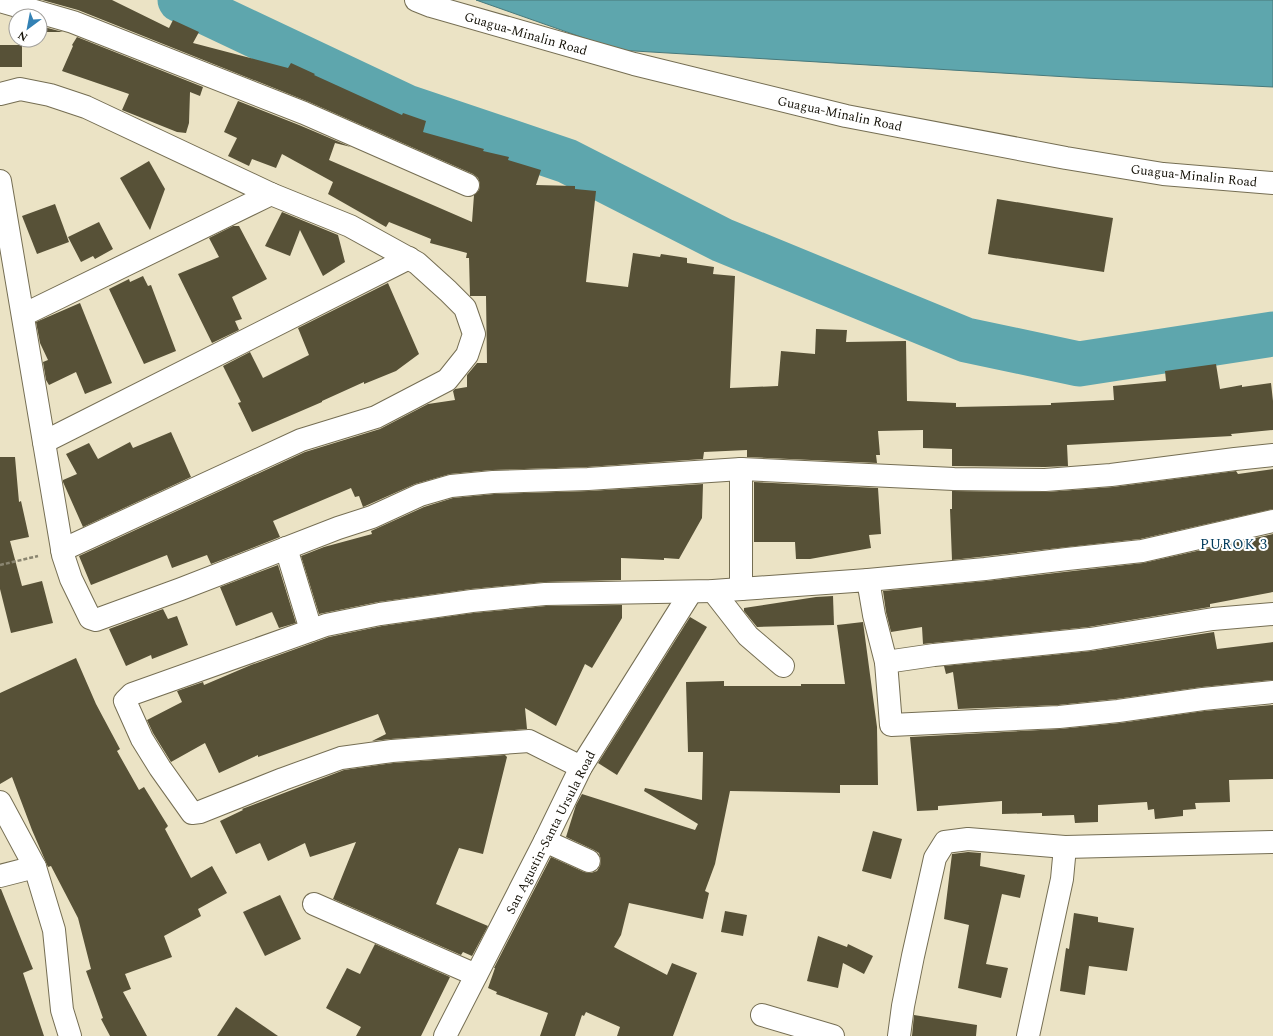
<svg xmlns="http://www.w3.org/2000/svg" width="1273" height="1036" viewBox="0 0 1273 1036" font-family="Spectral,serif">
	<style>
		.water { fill: #5ea6ad; stroke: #48797b }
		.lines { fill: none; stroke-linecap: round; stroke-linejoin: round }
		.river { stroke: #5ea6ad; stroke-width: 45 }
		.building { fill: #575137 }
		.minor-casing { stroke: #756e53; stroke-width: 24 }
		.major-casing { stroke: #756e53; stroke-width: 24 }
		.path { stroke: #8a8570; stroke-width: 2.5; stroke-dasharray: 4 2; stroke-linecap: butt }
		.minor { stroke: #fff; stroke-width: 22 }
		.major { stroke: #fff; stroke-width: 22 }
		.labels { text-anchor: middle; stroke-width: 4; stroke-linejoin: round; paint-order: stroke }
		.street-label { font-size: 13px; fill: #131006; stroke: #fff }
		.neighbourhood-label { font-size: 14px; letter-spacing: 1px; fill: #003b5c; stroke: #fff }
	</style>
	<rect width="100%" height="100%" fill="#ebe3c5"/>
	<path class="water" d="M 476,0 L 1273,0 L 1273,87 L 1085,78 L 618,50 Z"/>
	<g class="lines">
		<path class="river" d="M 180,0 L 407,107 L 567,161 L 722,240 L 966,340 L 1079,364 L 1273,334"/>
	</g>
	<g class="building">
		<path d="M 42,0 L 112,0 L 169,28 L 173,20 L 199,32 L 193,43 L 288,68 L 291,63 L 315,74 L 314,75 L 402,115 L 403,113 L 426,121 L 423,132 L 484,149 L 483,151 L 509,157 L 508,160 L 541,170 L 536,185 L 575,186 L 575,189 L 596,191 L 586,282 L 628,287 L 633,253 L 660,257 L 661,254 L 687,258 L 687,263 L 714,267 L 713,274 L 735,276 L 730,388 L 778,386 L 781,351 L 815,354 L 816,329 L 847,330 L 846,342 L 906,341 L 907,401 L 956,403 L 956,407 L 1051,405 L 1051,403 L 1114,400 L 1113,386 L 1166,381 L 1165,371 L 1216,364 L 1220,389 L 1242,385 L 1242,387 L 1271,383 L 1273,401 L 1273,430 L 1231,434 L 1232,436 L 1067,445 L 1068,466 L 1045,467 L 952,466 L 952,449 L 923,448 L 923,430 L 878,431 L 880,455 L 876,455 L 877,463 L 747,457 L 747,450 L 704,452 L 703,459 L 587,467 L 492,470 L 450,474 L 415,484 L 363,507 L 359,496 L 355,497 L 351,488 L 273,521 L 280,537 L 211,564 L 207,555 L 172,568 L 167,555 L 91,585 L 79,556 L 305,452 L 380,429 L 428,404 L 455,400 L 453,391 L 455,389 L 467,387 L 467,375 L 477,363 L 487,363 L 486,296 L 470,296 L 469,258 L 466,258 L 467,253 L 430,243 L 431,239 L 389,222 L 386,227 L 328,194 L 333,182 L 282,154 L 276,168 L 252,159 L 249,166 L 228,156 L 237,138 L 224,132 L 238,101 L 299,125 L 351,147 L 335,143 L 329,160 L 472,222 L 474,195 L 479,190 L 480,184 L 478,178 L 473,174 L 309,102 L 78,10 Z"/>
		<path d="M 40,26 L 63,32 L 40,32 Z"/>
		<path d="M 77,37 L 203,87 L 200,96 L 190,92 L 189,123 L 186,133 L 177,132 L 122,110 L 129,94 L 62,71 L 73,46 L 72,45 Z"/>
		<rect x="0" y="45" width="22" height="22"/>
		<path d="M 149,161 L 165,189 L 150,230 L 120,178 Z"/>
		<path d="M 997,199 L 1113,218 L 1104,272 L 988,254 Z"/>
		<path d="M 55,204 L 69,242 L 37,254 L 22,216 Z"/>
		<path d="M 282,212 L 338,235 L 345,262 L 323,276 L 300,230 L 290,256 L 265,246 Z"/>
		<path d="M 99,222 L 113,249 L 95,259 L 93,256 L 81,262 L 68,237 Z"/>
		<path d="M 233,226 L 239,226 L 267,279 L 232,297 L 242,319 L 235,321 L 239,330 L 212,343 L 178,274 L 219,257 L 209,238 Z"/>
		<path d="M 143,276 L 148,286 L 151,285 L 176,351 L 144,364 L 109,289 L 129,279 L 130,282 Z"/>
		<path d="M 388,283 L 419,354 L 396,371 L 364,384 L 364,382 L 322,401 L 322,402 L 252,432 L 238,403 L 241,402 L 223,366 L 250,352 L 263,378 L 309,355 L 298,328 Z"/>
		<path d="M 80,303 L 112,383 L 85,394 L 76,372 L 49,385 L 46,380 L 43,362 L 48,360 L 40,343 L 36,322 Z"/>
		<path d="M 171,432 L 191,477 L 83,527 L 63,482 L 63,480 L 77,474 L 66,454 L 89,443 L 98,459 L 130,442 L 133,448 Z"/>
		<path d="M 0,457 L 15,457 L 19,502 L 21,501 L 29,537 L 10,541 L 22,586 L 42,581 L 53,623 L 11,633 L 0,589 Z"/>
		<path d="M 1273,469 L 1273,509 L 1140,539 L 952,560 L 950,509 L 952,509 L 952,491 L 1046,492 L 1113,487 L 1236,471 L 1238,474 Z"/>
		<path d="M 754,482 L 878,488 L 881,534 L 869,535 L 871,548 L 810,559 L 796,559 L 795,542 L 754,542 Z"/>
		<path d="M 703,484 L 702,518 L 679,559 L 664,558 L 664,560 L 621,558 L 621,580 L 545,582 L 471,589 L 378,602 L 319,614 L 301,556 L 324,547 L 372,534 L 371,531 L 424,507 L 453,498 L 494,494 L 589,491 Z"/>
		<path d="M 1273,534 L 1273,592 L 1210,604 L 1210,607 L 1088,627 L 923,644 L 922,627 L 891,632 L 886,612 L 883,591 L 986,581 L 1143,563 Z"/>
		<path d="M 278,565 L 296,623 L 279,628 L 272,612 L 236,626 L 220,587 Z"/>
		<path d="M 833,596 L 834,625 L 757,627 L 744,611 L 744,608 L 816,597 Z"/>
		<path d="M 622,605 L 622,618 L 592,668 L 585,664 L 556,726 L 525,708 L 527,729 L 391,739 L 372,741 L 386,734 L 378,714 L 258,757 L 258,755 L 219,773 L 205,743 L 171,762 L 153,733 L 147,720 L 182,702 L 177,691 L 203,682 L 204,685 L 251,665 L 329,637 L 382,626 L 473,613 L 546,606 Z"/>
		<path d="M 163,609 L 168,619 L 177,616 L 188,645 L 152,659 L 151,655 L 126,666 L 109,629 Z"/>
		<path d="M 690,617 L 707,627 L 617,775 L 598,763 Z"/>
		<path d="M 863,622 L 877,727 L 878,785 L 840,785 L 840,793 L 730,791 L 715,864 L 705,891 L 709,893 L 703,919 L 629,903 L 621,935 L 614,947 L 667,975 L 672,963 L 697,973 L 673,1036 L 617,1036 L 620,1027 L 586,1012 L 584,1016 L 582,1015 L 575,1036 L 540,1036 L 548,1013 L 496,994 L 497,992 L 488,988 L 495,968 L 494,968 L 551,857 L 584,872 L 591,873 L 597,871 L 600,866 L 601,860 L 599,853 L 594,850 L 566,837 L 576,805 L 582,794 L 695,830 L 698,824 L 644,791 L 645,788 L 702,800 L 703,752 L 688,752 L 686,682 L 724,681 L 724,686 L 801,686 L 801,684 L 845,684 L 837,625 Z"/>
		<path d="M 1214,632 L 1217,649 L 1273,642 L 1273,680 L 1202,687 L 1116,699 L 1058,705 L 958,709 L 953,672 L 946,674 L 944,666 L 1091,651 Z"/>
		<path d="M 76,658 L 96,704 L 120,749 L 117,751 L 139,790 L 144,787 L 168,826 L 165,829 L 191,878 L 212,866 L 227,893 L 198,909 L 201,916 L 164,936 L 172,957 L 125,974 L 131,989 L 123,992 L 147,1036 L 110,1036 L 101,1019 L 103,1018 L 86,971 L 91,969 L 78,918 L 51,866 L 48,867 L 32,830 L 12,777 L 0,784 L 0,693 Z"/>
		<path d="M 1273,705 L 1273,779 L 1229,780 L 1230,802 L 1195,803 L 1196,809 L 1183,810 L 1183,816 L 1155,819 L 1154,809 L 1148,810 L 1147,802 L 1098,805 L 1098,822 L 1075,823 L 1074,815 L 1042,816 L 1042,813 L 1002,814 L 1002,801 L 938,806 L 938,810 L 917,811 L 910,737 L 1060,729 L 1120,723 L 1204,711 Z"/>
		<path d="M 505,755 L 507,757 L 483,854 L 459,848 L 436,904 L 488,926 L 472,956 L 463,952 L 461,955 L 333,899 L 356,842 L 310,857 L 305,843 L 268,861 L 260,843 L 236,854 L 220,821 L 243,810 L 242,809 L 344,770 L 393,763 Z"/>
		<path d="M 873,831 L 902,839 L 891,879 L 862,871 Z"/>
		<path d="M 968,852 L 981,853 L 980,866 L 1025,875 L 1020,898 L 1002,894 L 986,964 L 1008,968 L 1001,998 L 958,988 L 969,925 L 944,919 L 952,854 Z"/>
		<path d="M 0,889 L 1,889 L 33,969 L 23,973 L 44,1036 L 0,1036 Z"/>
		<path d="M 280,895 L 301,939 L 265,956 L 243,912 Z"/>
		<path d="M 725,911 L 747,915 L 743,936 L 721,932 Z"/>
		<path d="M 1074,913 L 1098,917 L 1098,922 L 1134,928 L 1127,971 L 1089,966 L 1085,995 L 1060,991 L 1066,948 L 1069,949 Z"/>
		<path d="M 818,936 L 847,947 L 848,944 L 873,956 L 864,974 L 843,963 L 838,988 L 807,981 Z"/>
		<path d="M 375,944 L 450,977 L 421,1036 L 356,1036 L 361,1027 L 326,1008 L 347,968 L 360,974 Z"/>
		<path d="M 236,1007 L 278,1036 L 217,1036 Z"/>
		<path d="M 914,1015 L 977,1025 L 976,1036 L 912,1036 Z"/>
	</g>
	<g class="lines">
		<g class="minor-casing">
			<g id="minor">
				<path d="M 0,1 L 73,22 L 304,113 L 468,185"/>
				<path d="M 0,94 L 20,89 L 50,95 L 86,107 L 271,194 L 350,226 L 417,263 L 448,291 L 465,308 L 474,334 L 467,355 L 447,380 L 376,417 L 301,440 L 62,550"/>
				<path d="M 0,181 L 63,555 L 71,579 L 90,618 L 96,620 L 181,589 L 338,528 L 372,517 L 420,495 L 451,486 L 493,482 L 588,479 L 741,469 L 954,479 L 1045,480 L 1111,475 L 1235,459 L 1273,455"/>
				<path d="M 23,315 L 271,194"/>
				<path d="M 44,442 L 409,258"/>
				<path d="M 741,469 L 741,589"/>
				<path d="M 286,548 L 311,630"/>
				<path d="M 868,580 L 985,569 L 1067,559 L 1142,551 L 1273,521"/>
				<path d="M 713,591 L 748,636 L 783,666"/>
				<path d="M 886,662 L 934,655 L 1090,639 L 1213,619 L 1273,614"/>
				<path d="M 581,767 L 529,741 L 392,751 L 341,758 L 283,779 L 200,812 L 192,813 L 160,768 L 142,739 L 125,701 L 132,694 L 326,625 L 380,614 L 472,601 L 545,594 L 713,591 L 868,580 L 874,615 L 886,662 L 891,725 L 1059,717 L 1118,711 L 1203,699 L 1273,692"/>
				<path d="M 0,802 L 35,867 L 54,930 L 62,1010 L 70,1036"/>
				<path d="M 545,841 L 589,861"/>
				<path d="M 0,876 L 35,867"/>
				<path d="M 314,904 L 476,975"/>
				<path d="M 762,1015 L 833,1036"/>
				<path d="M 445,1036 L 545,841 L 581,767 L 691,592"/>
				<path d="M 899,1036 L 903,1006 L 913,956 L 935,858 L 945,842 L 968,839 L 1065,847 L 1273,842"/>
				<path d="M 1028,1036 L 1062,879 L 1065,847"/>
			</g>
		</g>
		<g class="major-casing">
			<path id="major" d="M 416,0 L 431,6 L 634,64 L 846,116 L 1066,158 L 1163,174 L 1273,183"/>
		</g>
		<path class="path" d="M 0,565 L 38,556"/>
		<use href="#minor" class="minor"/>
		<use href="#major" class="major"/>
	</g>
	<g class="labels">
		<g class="street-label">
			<text transform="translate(526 33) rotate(16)" y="5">Guagua-Minalin Road</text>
			<text transform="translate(840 113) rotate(12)" y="5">Guagua-Minalin Road</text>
			<text transform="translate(1194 175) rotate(6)" y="5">Guagua-Minalin Road</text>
			<text transform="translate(550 832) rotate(-63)" y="5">San Agustin-Santa Ursula Road</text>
		</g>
		<g class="neighbourhood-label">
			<text x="1234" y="549">PUROK 3</text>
		</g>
	</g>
	<g transform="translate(28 28) rotate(212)"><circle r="19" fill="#ffffff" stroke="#a19f9b"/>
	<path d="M0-3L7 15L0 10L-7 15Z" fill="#3381b4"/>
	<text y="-6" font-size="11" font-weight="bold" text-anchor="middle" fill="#131006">N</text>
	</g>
</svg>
